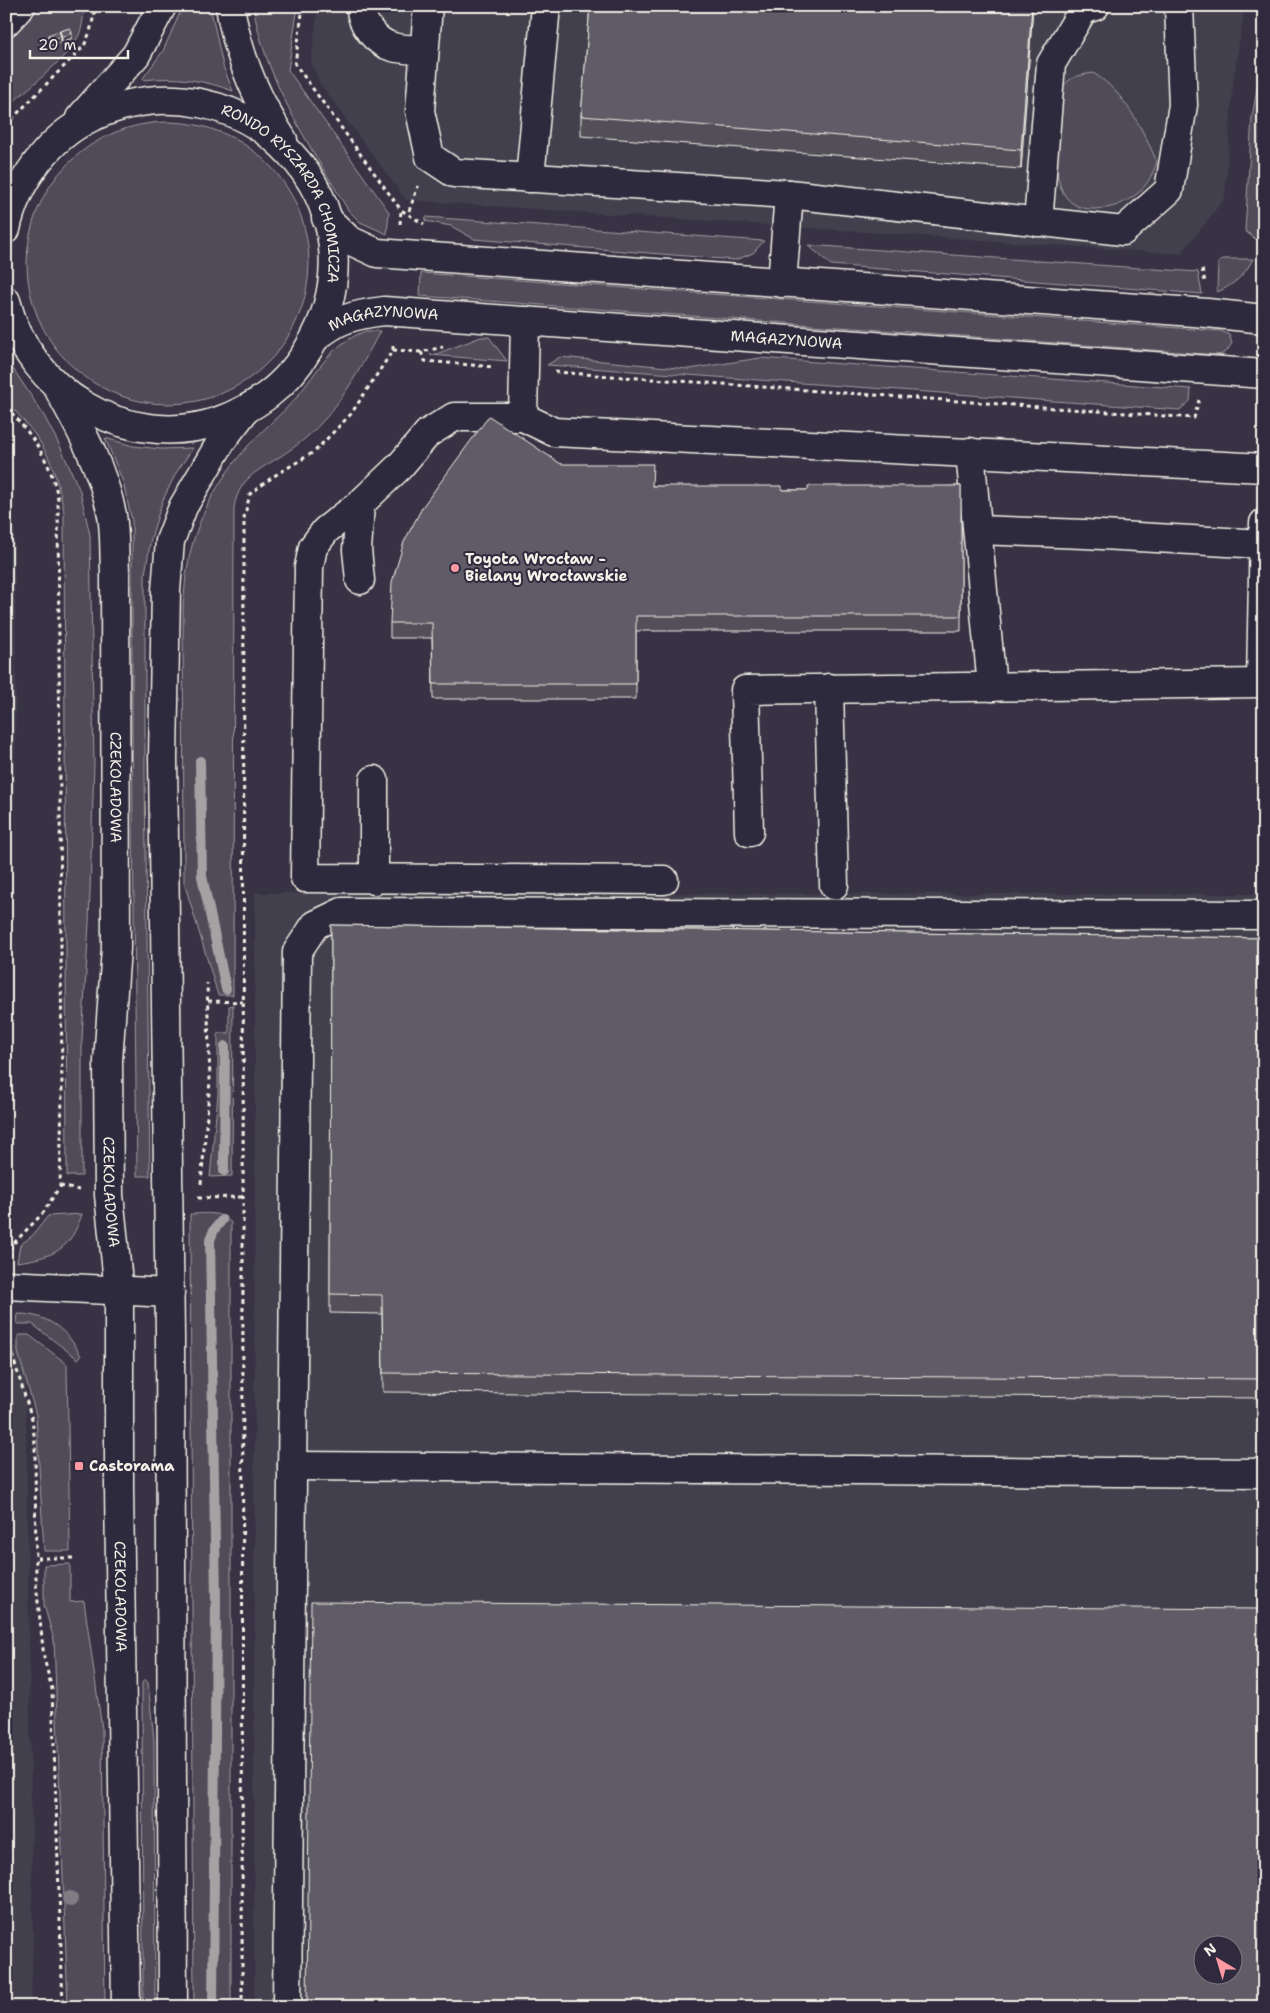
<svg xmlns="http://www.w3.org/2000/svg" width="1270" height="2013" viewBox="0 0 1270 2013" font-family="'Shantell Sans',sans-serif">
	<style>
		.built { fill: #433f4e; fill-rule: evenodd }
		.green { fill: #504b59; stroke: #a29ea0 }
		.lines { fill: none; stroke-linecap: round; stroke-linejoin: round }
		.stream { stroke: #a6a2a4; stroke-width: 10 }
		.minor-casing { stroke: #f4f1e8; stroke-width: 31 }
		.path { stroke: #f4f1e8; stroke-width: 3; stroke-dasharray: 4 4; stroke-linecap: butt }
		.minor { stroke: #2f2a3d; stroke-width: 28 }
		.tree { fill: #807b83 }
		.wall { fill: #524f59; stroke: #f4f1e8 }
		.shaded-wall { fill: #424048; stroke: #f4f1e8 }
		.building { fill: #5f5c67; stroke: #f4f1e8; fill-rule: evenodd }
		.poi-dot { fill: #ff9aa2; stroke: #2f2a3d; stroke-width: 2 }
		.labels { text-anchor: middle; stroke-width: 4; stroke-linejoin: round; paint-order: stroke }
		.street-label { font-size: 15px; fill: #f4f1e8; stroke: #2f2a3d }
		.poi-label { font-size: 15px; font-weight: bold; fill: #f4f1e8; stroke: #2f2a3d; text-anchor: start }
	</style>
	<rect width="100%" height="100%" fill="#373244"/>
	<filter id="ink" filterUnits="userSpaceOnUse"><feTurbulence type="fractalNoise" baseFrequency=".02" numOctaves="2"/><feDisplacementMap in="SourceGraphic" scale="10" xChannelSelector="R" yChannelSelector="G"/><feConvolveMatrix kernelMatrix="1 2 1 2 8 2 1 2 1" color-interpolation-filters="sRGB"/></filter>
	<g filter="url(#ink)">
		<g class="built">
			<path d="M 318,6 L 1245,6 L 1233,83 L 1225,198 L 1181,254 L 406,200 L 320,84 L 311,62 Z"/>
			<path d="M 6,471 L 14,479 L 16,682 L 10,1108 L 6,1131 Z"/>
			<path d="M 255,893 L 1264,894 L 1264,2007 L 254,2007 ZM 1202,1946 L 1232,1946 L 1232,1976 L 1202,1976 Z"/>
			<path d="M 6,1346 L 25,1346 L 33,1941 L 31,2007 L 6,2007 Z"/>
		</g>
		<g class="green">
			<path d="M 33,6 L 85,6 C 83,16 83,28 78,37 C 66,60 26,90 6,108 L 6,36 L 18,28 Z"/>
			<path d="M 183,6 L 210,6 L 223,66 L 233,91 C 204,80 176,76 144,80 L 143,78 L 163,51 Z"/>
			<path d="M 253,6 L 298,6 L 288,70 L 389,212 L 387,234 L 360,222 L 348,210 C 309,144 266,83 253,6 Z"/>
			<path d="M 1264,49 L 1264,114 L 1258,241 L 1245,231 L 1252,117 Z"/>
			<path d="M 1093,73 C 1124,91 1143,130 1157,162 C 1148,186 1141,194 1118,205 C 1110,208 1104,208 1095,209 C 1051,211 1055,159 1057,129 C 1057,115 1056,99 1063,87 C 1070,76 1081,75 1093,73 Z"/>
			<circle cx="168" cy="263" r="141"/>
			<path d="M 426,217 L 764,241 L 753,253 L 736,260 L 474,239 L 451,226 L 425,221 Z"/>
			<path d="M 808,245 L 1198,272 L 1202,294 L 831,265 Z"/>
			<path d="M 1223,259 L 1253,259 C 1244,276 1234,285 1217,292 L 1218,263 Z"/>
			<path d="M 421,273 L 1221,331 L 1229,335 L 1232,343 L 1227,351 L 1220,355 L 420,296 Z"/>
			<path d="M 366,331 L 380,331 C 356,377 332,423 287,452 C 263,469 239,475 234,508 L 233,995 L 218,995 L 184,882 L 183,606 C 185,592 185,577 188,564 C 195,521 219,478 248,446 C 263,429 281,415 296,398 C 319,370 330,344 366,331 Z"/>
			<path d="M 481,337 L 489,337 L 507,361 L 430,355 L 436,354 Z"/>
			<path d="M 560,357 L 689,369 L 760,358 L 1191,389 L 1190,401 L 1180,410 L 547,365 Z"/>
			<path d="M 6,358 L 43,414 L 60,446 L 80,491 L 90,535 L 94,764 L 89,922 L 82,1039 L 82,1176 L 67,1176 L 64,512 C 53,456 44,442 6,401 Z"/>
			<path d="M 105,438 L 133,446 L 161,449 L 193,448 L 176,473 L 162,502 L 151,538 L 145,574 L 145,774 L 150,1176 L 137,1176 L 132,730 L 132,521 L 123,482 Z"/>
			<path d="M 233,1005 L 232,1176 L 210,1177 L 218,1094 L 218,1033 L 229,1033 L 229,1006 Z"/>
			<path d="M 82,1214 C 70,1251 53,1257 17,1262 L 20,1245 L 33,1235 L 48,1216 Z"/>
			<path d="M 190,1214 C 204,1214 221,1210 231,1223 L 231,2007 L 194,2007 Z"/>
			<path d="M 18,1314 C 47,1314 68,1330 81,1356 L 78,1359 L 32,1324 L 17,1324 Z"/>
			<path d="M 18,1335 L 29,1335 L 67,1364 L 70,1551 L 44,1551 L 36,1415 L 18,1352 Z"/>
			<path d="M 70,1564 L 70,1602 L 84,1601 L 102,1729 L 105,2007 L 68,2007 L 54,1640 L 44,1605 L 44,1565 Z"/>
			<path d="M 145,1679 L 148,1683 L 154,1740 L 155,2007 L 143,2007 L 142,1683 Z"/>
		</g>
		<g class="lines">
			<g class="stream">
				<path d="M 200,761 L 202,876 L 226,989"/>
				<path d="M 224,1171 L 225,1046"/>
				<path d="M 213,2007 L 216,1599 L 210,1240 L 214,1230 L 222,1220"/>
			</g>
			<g class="minor-casing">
				<g id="minor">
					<path d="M 230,6 C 237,54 257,100 283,140"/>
					<path d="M 361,6 C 360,23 376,43 393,47 C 403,50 414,49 424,50"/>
					<path d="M 428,6 L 420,111 L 430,157 L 454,173 L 789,194 L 1123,231 L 1169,190 L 1183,105 L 1179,6"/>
					<path d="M 6,22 L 21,6"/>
					<path d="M 80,118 L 136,55 L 162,6"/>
					<path d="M 530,178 L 546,6"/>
					<path d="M 326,218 L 349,240 L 377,253 L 1207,313 L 1264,319"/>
					<path d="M 1038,222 L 1051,64 L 1083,10 L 1095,6"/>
					<path id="s1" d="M 6,229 C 16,182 49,137 92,117 C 244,47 394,205 309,348 C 288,384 255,409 216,422 C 125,451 28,391 6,301"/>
					<path d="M 782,283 L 789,194"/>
					<path id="s2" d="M 315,338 C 339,318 354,315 384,311 L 1264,374"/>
					<path id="s3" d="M 58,388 C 80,428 103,469 112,515 C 115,533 114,553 115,572 L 116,948 L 108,1061 L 109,1195 L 119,1292 L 119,1487 L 126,2007"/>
					<path d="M 523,417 L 525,321"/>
					<path d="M 970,452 L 992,687"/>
					<path d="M 978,530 L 1084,534 L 1263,544"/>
					<path d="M 360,580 L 357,550 L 360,504"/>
					<path d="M 829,688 L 834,885"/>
					<path d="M 374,780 L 374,880"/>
					<path d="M 749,832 L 745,690 L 1261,683 L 1264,523"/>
					<path d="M 664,880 L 305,878 L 309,567 L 313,547 L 326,530 L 360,504 L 400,466 L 428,433 L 454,417 L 523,417 L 554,432 L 1264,468"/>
					<path d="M 6,1285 L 170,1293"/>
					<path d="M 292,1466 L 1264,1473"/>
					<path d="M 173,2007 L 170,1336 L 163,757 L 166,590 L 170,541 L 183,507 L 222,440 L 246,409"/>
					<path d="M 287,2007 L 297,952 L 315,925 L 342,912 L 1264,915"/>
				</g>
			</g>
			<g class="path">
				<path d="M 303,6 L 295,64 L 401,210 L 424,224"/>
				<path d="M 6,125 L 84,46 L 90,32 L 96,6"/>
				<path d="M 409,211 L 418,186"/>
				<path d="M 400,224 L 401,210"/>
				<path d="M 1202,269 L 1205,282"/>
				<path d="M 393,350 L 421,352 L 443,347"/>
				<path d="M 421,352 L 425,361 L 494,367"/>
				<path d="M 555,372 L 1194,418 L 1199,400"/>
				<path d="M 6,407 C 31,433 52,462 58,499 L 62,1095 L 60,1186 L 43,1213 L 11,1246 L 11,1256"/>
				<path d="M 208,1001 L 243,1002"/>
				<path d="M 201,1184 L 210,1081 L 207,983"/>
				<path d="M 60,1186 L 79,1190"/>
				<path d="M 198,1198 L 242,1197"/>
				<path d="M 10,1315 L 11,1351 L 32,1419 L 35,1443 L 36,1583 L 44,1658 L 52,1689 L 63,2007"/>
				<path d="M 37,1558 L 77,1558"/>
				<path d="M 242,2007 L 244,518 L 250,494 L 274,476 L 314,452 L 351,414 L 393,350 L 393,342"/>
			</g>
			<use href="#minor" class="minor"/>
		</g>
		<circle class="tree" cx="70" cy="1899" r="8"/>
		<g class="wall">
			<path d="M 590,6 L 1033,6 L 1021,169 L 581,136 L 581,116 Z"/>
			<path d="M 60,31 L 72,38 L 62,42 L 61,38 L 61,42 L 50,46 L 48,40 L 48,35 L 60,35 Z"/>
			<path d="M 561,464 L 653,486 L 782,490 L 808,490 L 961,486 L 961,631 L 636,631 L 636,699 L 433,699 L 432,638 L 390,638 L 390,623 Z"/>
			<path d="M 331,925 L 1264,938 L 1264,1398 L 383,1392 L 382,1314 L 330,1313 Z"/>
		</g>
		<g class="shaded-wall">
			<path d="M 1032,6 L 1033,6 L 1021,169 L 1021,150 Z"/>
			<path d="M 72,33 L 72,38 L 62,42 L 62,37 Z"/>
			<path d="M 61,37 L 61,42 L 50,46 L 50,41 Z"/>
		</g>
		<g class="building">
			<path d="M 590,6 L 1032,6 L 1021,150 L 581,116 Z"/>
			<path d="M 70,28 L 72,33 L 62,37 L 60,31 Z"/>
			<path d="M 59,31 L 61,37 L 50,41 L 48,35 Z"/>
			<path d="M 489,416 L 561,464 L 653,464 L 652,486 L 782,486 L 782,490 L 808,490 L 808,486 L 961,486 L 961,616 L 636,616 L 636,684 L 433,684 L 432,623 L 390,623 L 392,582 L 404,542 L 423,506 Z"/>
			<path d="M 331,925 L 1264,938 L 1264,1379 L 383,1373 L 382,1295 L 330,1294 Z"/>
			<path d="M 311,1602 L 1264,1609 L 1264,2007 L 307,2007 ZM 1202,1946 L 1232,1946 L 1232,1976 L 1202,1976 Z"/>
		</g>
	</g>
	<g class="poi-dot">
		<circle cx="455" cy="568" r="5"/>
		<rect x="74" y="1461" width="10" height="10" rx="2.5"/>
	</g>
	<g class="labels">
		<g class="street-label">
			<text dy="5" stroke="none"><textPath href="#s1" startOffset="391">RONDO RYSZARDA CHOMICZA</textPath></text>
			<text dy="5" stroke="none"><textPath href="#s2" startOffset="74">MAGAZYNOWA</textPath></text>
			<text dy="5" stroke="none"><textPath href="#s2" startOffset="479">MAGAZYNOWA</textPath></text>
			<text dy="5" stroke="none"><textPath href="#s3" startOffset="411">CZEKOLADOWA</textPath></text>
			<text dy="5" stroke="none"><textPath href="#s3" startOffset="816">CZEKOLADOWA</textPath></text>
			<text dy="5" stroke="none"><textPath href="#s3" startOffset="1221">CZEKOLADOWA</textPath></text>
		</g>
		<g class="poi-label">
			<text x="465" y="564">Toyota Wrocław -<tspan x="465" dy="17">Bielany Wrocławskie</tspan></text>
			<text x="89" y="1471">Castorama</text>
		</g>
	</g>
	<rect width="1270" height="2013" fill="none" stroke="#2f2a3d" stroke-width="25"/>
	<rect x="12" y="12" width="1245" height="1988" fill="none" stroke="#f4f1e8" stroke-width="2" filter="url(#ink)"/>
	<g transform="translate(1218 1960) rotate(322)"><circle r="24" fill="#2f2a3d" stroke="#7e7a81"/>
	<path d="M0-4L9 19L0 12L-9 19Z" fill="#ff9aa2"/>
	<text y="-8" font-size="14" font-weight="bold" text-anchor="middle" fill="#f4f1e8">N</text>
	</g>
	<path d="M30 50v8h98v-8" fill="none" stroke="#f4f1e8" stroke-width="2.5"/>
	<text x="38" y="50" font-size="15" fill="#f4f1e8" stroke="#2f2a3d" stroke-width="4" paint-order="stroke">20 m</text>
</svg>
